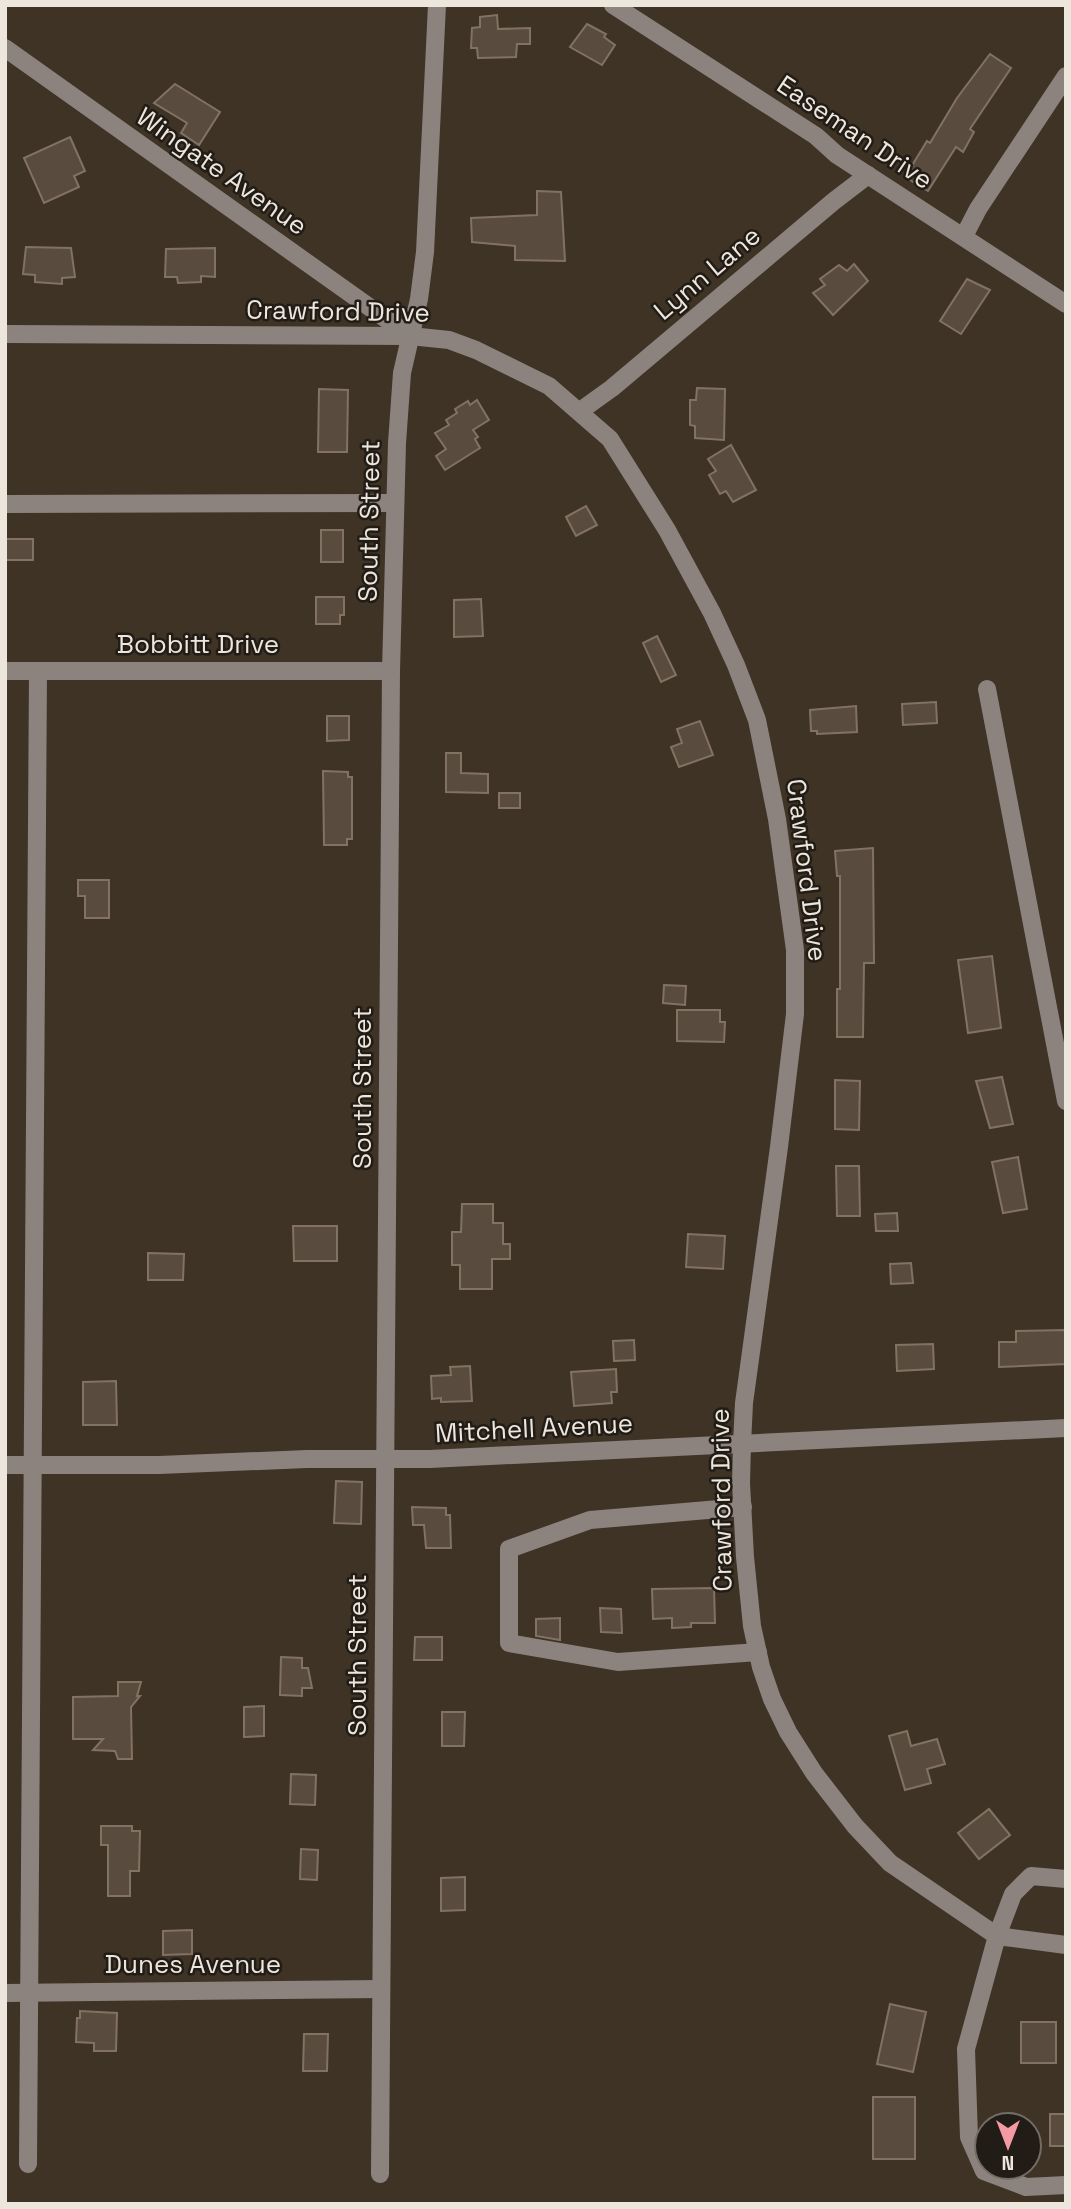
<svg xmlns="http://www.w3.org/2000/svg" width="1071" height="2209" viewBox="0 0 1071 2209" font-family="'Space Grotesk',sans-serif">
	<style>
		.building { fill: #594b3d; stroke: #817264; stroke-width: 2 }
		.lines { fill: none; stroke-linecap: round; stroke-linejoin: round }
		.minor { stroke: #8c837f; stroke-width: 18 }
		.labels { text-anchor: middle; stroke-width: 5; stroke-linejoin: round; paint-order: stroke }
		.street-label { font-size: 26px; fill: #ede6dd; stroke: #211c16 }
	</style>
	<rect width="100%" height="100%" fill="#3e3325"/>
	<g class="building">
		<path d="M 497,15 L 498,29 L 530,28 L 530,44 L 517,44 L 516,57 L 478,58 L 477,48 L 471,48 L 472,28 L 480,27 L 480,17 Z"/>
		<path d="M 587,24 L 606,34 L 604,37 L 615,45 L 602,65 L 570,47 Z"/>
		<path d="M 990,54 L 1011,68 L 970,129 L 974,132 L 963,152 L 956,147 L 928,191 L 905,177 L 927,141 L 930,143 L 957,98 Z"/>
		<path d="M 175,84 L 220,112 L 199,145 L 181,133 L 187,123 L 154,103 Z"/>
		<path d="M 70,137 L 85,171 L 74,176 L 79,187 L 44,203 L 24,158 Z"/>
		<path d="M 537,191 L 561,192 L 565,261 L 515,260 L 515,246 L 472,242 L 471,218 L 537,215 Z"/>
		<path d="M 26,247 L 71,248 L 75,277 L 62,278 L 62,284 L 35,282 L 35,275 L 23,274 Z"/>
		<path d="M 215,248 L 215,277 L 201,276 L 201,282 L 178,283 L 177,277 L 165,277 L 166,249 Z"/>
		<path d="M 854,264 L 868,281 L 833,315 L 813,293 L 825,285 L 820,279 L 839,265 L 847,271 Z"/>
		<path d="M 967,279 L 990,290 L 961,334 L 940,321 Z"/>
		<path d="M 697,388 L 725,389 L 724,440 L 695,438 L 695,426 L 690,425 L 690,400 L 696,400 Z"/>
		<path d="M 319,389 L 348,390 L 347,452 L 318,452 Z"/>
		<path d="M 477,400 L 489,420 L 473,430 L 478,437 L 475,439 L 480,448 L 445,470 L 436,456 L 446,449 L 435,433 L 449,425 L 446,420 L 457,413 L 455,409 L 468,401 L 470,405 Z"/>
		<path d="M 731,445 L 756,490 L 733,502 L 726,491 L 720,494 L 709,475 L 716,471 L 708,459 Z"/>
		<path d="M 586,506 L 597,525 L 576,536 L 566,517 Z"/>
		<rect x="321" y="530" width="22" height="32"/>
		<rect x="5" y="539" width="28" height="21"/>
		<path d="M 316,597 L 344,597 L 344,615 L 340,615 L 340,624 L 316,624 Z"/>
		<path d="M 481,599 L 483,636 L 454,637 L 454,600 Z"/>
		<path d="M 657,636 L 676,675 L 661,682 L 643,643 Z"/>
		<path d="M 936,702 L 937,723 L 903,725 L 902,704 Z"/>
		<path d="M 856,706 L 857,732 L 817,734 L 817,731 L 811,731 L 810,710 Z"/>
		<path d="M 327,716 L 349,716 L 349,740 L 327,741 Z"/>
		<path d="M 700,721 L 713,755 L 679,767 L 671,747 L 682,743 L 677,729 Z"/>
		<path d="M 446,753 L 461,753 L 461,773 L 488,774 L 488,793 L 446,792 Z"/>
		<path d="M 323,771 L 348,772 L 348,777 L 352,777 L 352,839 L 347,839 L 347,845 L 324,845 Z"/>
		<rect x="499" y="793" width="21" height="15"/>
		<path d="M 873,848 L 874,963 L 864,963 L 863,1037 L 837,1037 L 837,989 L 840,989 L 840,876 L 837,876 L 835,851 Z"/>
		<path d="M 78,880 L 109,880 L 109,918 L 85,918 L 85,896 L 78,896 Z"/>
		<path d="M 992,956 L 1001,1028 L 968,1033 L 958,960 Z"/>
		<path d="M 664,985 L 686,986 L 685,1005 L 663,1003 Z"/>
		<path d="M 677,1010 L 720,1010 L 720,1022 L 725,1022 L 724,1042 L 677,1041 Z"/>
		<path d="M 1002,1077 L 1013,1124 L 990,1128 L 976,1081 Z"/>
		<path d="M 835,1080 L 860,1081 L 859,1130 L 835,1129 Z"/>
		<path d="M 1018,1157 L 1027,1209 L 1003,1213 L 992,1162 Z"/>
		<path d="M 836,1166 L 859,1166 L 860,1216 L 837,1216 Z"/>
		<path d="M 462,1204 L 493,1204 L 493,1223 L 503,1223 L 503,1244 L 510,1244 L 510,1259 L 492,1259 L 492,1289 L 460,1289 L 460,1265 L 452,1265 L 452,1232 L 461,1232 Z"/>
		<path d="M 897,1213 L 898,1231 L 876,1231 L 875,1214 Z"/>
		<path d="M 293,1226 L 337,1226 L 337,1261 L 294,1261 Z"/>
		<path d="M 688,1234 L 725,1236 L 723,1269 L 686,1267 Z"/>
		<path d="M 148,1253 L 184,1254 L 183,1280 L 148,1280 Z"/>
		<path d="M 911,1263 L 913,1283 L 891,1284 L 890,1264 Z"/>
		<path d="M 1066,1330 L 1066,1364 L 999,1367 L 999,1342 L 1016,1342 L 1016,1331 Z"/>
		<path d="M 634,1340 L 635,1360 L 614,1361 L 613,1341 Z"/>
		<path d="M 933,1344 L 934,1369 L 897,1371 L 896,1345 Z"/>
		<path d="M 470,1366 L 472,1401 L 441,1402 L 441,1398 L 432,1399 L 431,1376 L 451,1375 L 450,1367 Z"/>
		<path d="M 616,1369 L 617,1392 L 611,1392 L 612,1403 L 574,1406 L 571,1372 Z"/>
		<path d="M 116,1381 L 117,1425 L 83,1425 L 83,1382 Z"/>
		<path d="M 336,1481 L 362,1482 L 361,1524 L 334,1523 Z"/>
		<path d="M 412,1507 L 446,1508 L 446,1515 L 450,1515 L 451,1548 L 426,1548 L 424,1525 L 413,1525 Z"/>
		<path d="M 714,1588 L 715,1623 L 691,1623 L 691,1627 L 672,1628 L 672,1618 L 653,1619 L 652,1589 Z"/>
		<path d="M 600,1608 L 621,1609 L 622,1633 L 601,1632 Z"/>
		<path d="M 560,1618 L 560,1640 L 536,1636 L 536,1619 Z"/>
		<path d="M 415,1637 L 442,1637 L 442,1660 L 414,1660 Z"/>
		<path d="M 281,1657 L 302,1658 L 302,1668 L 308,1668 L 312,1688 L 302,1688 L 302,1696 L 280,1695 Z"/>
		<path d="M 118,1682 L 141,1682 L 137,1696 L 140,1696 L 131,1707 L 132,1759 L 118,1759 L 115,1751 L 93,1750 L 103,1739 L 73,1739 L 73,1697 L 118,1696 Z"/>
		<path d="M 264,1706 L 264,1736 L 244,1737 L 244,1707 Z"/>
		<path d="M 442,1712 L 465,1712 L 464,1746 L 442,1746 Z"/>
		<path d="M 907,1731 L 911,1746 L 937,1739 L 945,1764 L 927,1769 L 931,1783 L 905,1790 L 889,1736 Z"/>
		<path d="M 291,1774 L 316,1775 L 315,1805 L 290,1804 Z"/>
		<path d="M 989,1809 L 1010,1835 L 979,1859 L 958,1833 Z"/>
		<path d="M 101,1826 L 132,1826 L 132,1831 L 140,1831 L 139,1871 L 130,1871 L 130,1896 L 108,1896 L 108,1845 L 101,1845 Z"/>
		<path d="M 301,1849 L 318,1850 L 317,1880 L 300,1879 Z"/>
		<path d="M 465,1877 L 465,1910 L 441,1911 L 441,1878 Z"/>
		<path d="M 192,1930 L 192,1954 L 163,1955 L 163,1931 Z"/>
		<path d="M 890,2004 L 926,2012 L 913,2072 L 877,2064 Z"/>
		<path d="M 80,2011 L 117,2013 L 116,2051 L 94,2051 L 94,2043 L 76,2042 L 77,2018 L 80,2018 Z"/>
		<rect x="1021" y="2022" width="35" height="41"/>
		<path d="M 304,2034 L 328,2034 L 327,2071 L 303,2071 Z"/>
		<rect x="873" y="2097" width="42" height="62"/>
		<rect x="1050" y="2114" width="16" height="32"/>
	</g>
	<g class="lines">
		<g class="minor">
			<path d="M 613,5 L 816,136 L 837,155 L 1066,304"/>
			<path d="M 5,48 L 410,336"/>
			<path d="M 964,236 L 978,209 L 1066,76"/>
			<path d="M 5,334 L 410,336 L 449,340 L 476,350 L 549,386 L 610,439 L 667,530 L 712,613 L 736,665 L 757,720 L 777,819 L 795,950 L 795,1014 L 779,1147 L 744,1403 L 742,1444 L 741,1483 L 745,1557 L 752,1626 L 761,1667 L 772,1699 L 788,1732 L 814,1773 L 855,1826 L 890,1863 L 997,1936 L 1066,1945"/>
			<path d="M 580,411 L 612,388 L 834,201 L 868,175"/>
			<path d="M 5,504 L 395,503"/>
			<path d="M 5,671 L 391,671"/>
			<path d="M 987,689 L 1066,1101"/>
			<path d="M 5,1465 L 159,1465 L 307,1459 L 430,1459 L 1066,1428"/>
			<path d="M 743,1507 L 590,1520 L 509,1549 L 509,1643 L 618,1662 L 758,1652"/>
			<path d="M 1066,1879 L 1031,1876 L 1013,1894 L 997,1936 L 966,2049 L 969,2137 L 984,2171 L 1026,2187 L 1066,2185"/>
			<path d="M 5,1993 L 381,1989"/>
			<path d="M 28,2164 L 38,673"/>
			<path d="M 380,2174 L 391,671 L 397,443 L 402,373 L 419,299 L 425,252 L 437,5"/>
		</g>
	</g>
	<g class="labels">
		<g class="street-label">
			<text transform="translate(855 132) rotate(34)" y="9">Easeman Drive</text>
			<text transform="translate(222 171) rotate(35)" y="9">Wingate Avenue</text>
			<text transform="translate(707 273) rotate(-40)" y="9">Lynn Lane</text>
			<text transform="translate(338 311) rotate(1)" y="9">Crawford Drive</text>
			<text transform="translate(369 521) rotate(-89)" y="9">South Street</text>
			<text x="198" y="653">Bobbitt Drive</text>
			<text transform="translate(807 870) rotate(83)" y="9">Crawford Drive</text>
			<text transform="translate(362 1088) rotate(-90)" y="9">South Street</text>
			<text transform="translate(534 1428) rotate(-3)" y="9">Mitchell Avenue</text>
			<text transform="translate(721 1500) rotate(-91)" y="9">Crawford Drive</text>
			<text transform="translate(357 1655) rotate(-90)" y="9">South Street</text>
			<text x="193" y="1973">Dunes Avenue</text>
		</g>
	</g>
	<rect width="1071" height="2209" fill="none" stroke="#ede6dd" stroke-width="14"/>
	<g transform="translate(1008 2146) rotate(180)"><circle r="33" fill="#211c16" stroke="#736d66" stroke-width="2"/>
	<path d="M0-5L12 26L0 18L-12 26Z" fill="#f49aa2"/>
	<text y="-10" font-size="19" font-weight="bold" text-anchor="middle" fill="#ede6dd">N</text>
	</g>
</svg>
